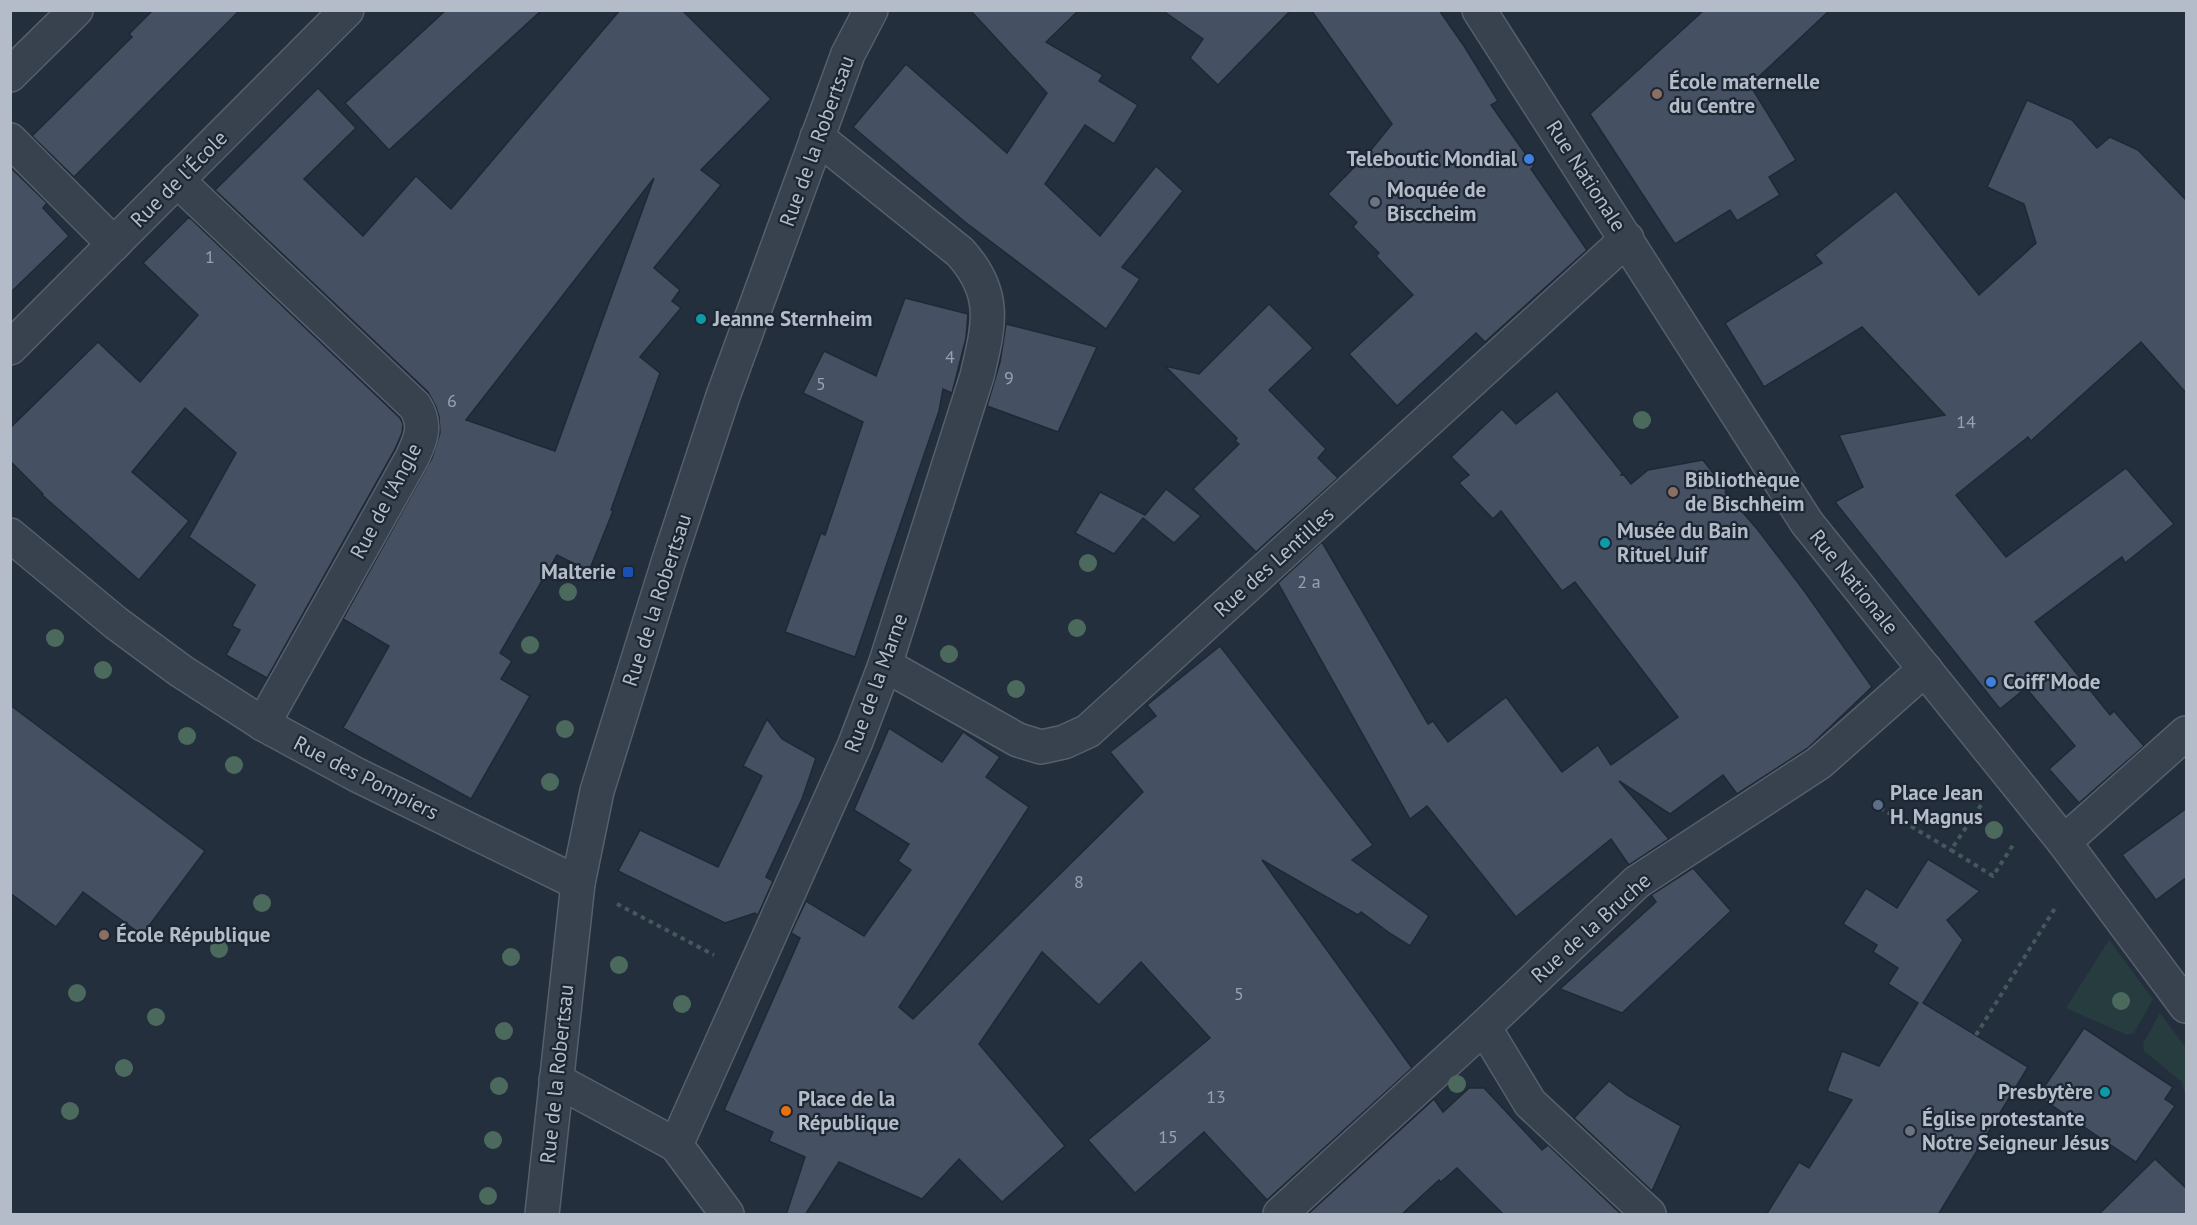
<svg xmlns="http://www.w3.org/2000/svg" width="2197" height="1225" viewBox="0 0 2197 1225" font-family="'PT Sans',sans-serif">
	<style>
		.green { fill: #263c3f }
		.building { fill: #455162; stroke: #1f2835; stroke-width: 1.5; fill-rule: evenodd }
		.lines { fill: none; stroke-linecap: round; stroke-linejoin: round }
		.minor-casing { stroke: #565f6c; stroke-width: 36 }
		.path { stroke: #44595c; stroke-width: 4; stroke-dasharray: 4.5 4.5; stroke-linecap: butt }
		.minor { stroke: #38414e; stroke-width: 33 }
		.tree { fill: #4b6a5d }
		.education-dot { fill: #8d6e63; stroke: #1d2633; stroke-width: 2 }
		.shop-dot { fill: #3f7fe0; stroke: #1d2633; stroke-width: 2 }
		.worship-dot { fill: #6b7280; stroke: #1d2633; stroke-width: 2 }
		.culture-dot { fill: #0f9aa8; stroke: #1d2633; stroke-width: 2 }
		.transit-dot { fill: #1a4fb4; stroke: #1d2633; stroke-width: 2 }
		.service-dot { fill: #5c6f8a; stroke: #1d2633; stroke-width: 2 }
		.food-dot { fill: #e8710a; stroke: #1d2633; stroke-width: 2 }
		.labels { text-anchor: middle; stroke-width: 4.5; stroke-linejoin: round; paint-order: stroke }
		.number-label { font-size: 18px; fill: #98a1af }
		.poi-label { font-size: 21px; font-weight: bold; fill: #b4bcc9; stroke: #1d2633; text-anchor: start }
		.street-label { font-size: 21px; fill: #b4bcc9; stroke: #1d2633 }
	</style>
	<rect width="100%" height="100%" fill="#242f3e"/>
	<g class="green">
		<path d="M 2109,940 L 2153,999 L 2134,1033 L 2127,1035 L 2066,1008 Z"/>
		<path d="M 2160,1013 L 2186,1048 L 2186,1098 L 2182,1082 L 2144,1051 L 2143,1044 Z"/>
	</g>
	<g class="building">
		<path d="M 153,10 L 240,10 L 74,177 L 32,136 L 132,37 L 129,34 Z"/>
		<path d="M 446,10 L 542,10 L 389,150 L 345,103 Z"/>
		<path d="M 620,10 L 682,10 L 771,99 L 701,170 L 721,185 L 654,268 L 680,290 L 672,301 L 681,308 L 640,357 L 660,373 L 611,510 L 613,511 L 589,571 L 557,555 L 500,653 L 512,661 L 501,679 L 530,696 L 471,799 L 343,728 L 389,646 L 343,619 L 432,458 L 440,433 L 439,417 L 436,407 L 428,392 L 215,190 L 318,88 L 356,128 L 304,179 L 363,236 L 416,176 L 451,209 ZM 654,178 L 555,451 L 466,420 Z"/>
		<path d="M 970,10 L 1079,10 L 1046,42 L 1103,75 L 1099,81 L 1138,105 L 1114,144 L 1085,125 L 1045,184 L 1100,236 L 1156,166 L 1183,191 L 1122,267 L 1140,279 L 1106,329 L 965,222 L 853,127 L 906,64 L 1007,153 L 1047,93 Z"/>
		<path d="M 1162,10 L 1291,10 L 1218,85 L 1190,58 L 1203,39 Z"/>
		<path d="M 1311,10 L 1439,10 L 1464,46 L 1498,101 L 1491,105 L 1534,166 L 1531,169 L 1587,250 L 1485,342 L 1476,333 L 1397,406 L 1349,354 L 1413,295 L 1376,256 L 1379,253 L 1353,227 L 1357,222 L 1328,194 L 1370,151 L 1392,124 Z"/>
		<path d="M 1704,10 L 1830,10 L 1750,85 L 1796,160 L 1769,177 L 1780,195 L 1737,221 L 1730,210 L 1675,244 L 1590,114 Z"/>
		<path d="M 2027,100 L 2072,120 L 2097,148 L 2110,137 L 2138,150 L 2187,201 L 2187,394 L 2141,342 L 2031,441 L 2028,437 L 1956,495 L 2006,557 L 2126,468 L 2174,524 L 2125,563 L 2122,557 L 2035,622 L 2110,715 L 2114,711 L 2144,746 L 2079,803 L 2049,769 L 2075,746 L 2026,688 L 2000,709 L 1835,502 L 1863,487 L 1839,435 L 1945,415 L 1862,327 L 1764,387 L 1725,323 L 1822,263 L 1815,255 L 1896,191 L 1979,295 L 2036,243 L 2024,204 L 1987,187 Z"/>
		<path d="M 10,167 L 47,203 L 43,208 L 69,236 L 10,293 Z"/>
		<path d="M 189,217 L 400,418 L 403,424 L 402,433 L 395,449 L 267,678 L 226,655 L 240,630 L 232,626 L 255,585 L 189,537 L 236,453 L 185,408 L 132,472 L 189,521 L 139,580 L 42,495 L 43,494 L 10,461 L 10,428 L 98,342 L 140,382 L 198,315 L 143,263 Z"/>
		<path d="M 905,298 L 968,314 L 966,338 L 952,393 L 943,389 L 939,411 L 855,657 L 785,632 L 821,533 L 825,535 L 863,422 L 803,393 L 824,351 L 876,376 Z"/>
		<path d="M 1269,304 L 1313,348 L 1269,390 L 1326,449 L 1318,458 L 1338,478 L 1256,552 L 1193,489 L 1239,444 L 1235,441 L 1237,438 L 1165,366 L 1199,374 Z"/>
		<path d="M 1006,324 L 1097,347 L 1058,432 L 987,406 L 1000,362 Z"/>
		<path d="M 1557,391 L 1623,474 L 1620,475 L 1624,475 L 1631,484 L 1648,470 L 1703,460 L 1727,491 L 1725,492 L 1758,530 L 1805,592 L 1872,687 L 1808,748 L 1737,794 L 1723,775 L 1670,814 L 1619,781 L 1669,839 L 1629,865 L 1611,839 L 1516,917 L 1427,806 L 1410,819 L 1278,583 L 1322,542 L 1428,724 L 1433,721 L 1448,742 L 1506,697 L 1562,772 L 1598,745 L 1611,765 L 1678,717 L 1575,582 L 1562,591 L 1501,511 L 1493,519 L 1459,483 L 1469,475 L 1451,457 L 1502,409 L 1516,424 Z"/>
		<path d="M 1166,489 L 1201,516 L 1174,543 L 1143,518 L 1114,554 L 1075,533 L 1100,492 L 1145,515 Z"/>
		<path d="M 1220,646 L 1373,845 L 1352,860 L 1429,916 L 1410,946 L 1391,934 L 1361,912 L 1358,915 L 1262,860 L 1412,1068 L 1267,1200 L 1204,1132 L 1135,1193 L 1088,1140 L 1210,1038 L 1141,962 L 1099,1005 L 1042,952 L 979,1044 L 1065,1146 L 1002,1202 L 959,1159 L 922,1199 L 839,1162 L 805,1215 L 786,1215 L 805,1157 L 769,1141 L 773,1132 L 724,1110 L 800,938 L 791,933 L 806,901 L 864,936 L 911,870 L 898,861 L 909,844 L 854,810 L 889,728 L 942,762 L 963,732 L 1000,757 L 986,777 L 1029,807 L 899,1007 L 913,1019 L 1143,792 L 1110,752 L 1156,716 L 1147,705 Z"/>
		<path d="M 10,705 L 205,851 L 142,935 L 83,892 L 56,927 L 10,893 Z"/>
		<path d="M 767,719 L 782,739 L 816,758 L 802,799 L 766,877 L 773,881 L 758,915 L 755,913 L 725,923 L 618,871 L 640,830 L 718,867 L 762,776 L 743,766 Z"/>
		<path d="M 2187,808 L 2187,877 L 2156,900 L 2122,855 Z"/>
		<path d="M 1928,859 L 1980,891 L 1947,920 L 1963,940 L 1923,1003 L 2028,1067 L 1938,1215 L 1766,1215 L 1799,1162 L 1809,1168 L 1852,1100 L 1827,1091 L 1842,1051 L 1879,1066 L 1918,1003 L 1888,984 L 1898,968 L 1873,952 L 1877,945 L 1843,924 L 1866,888 L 1897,908 Z"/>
		<path d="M 1693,868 L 1731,911 L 1622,1013 L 1560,989 L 1656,902 L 1651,895 Z"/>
		<path d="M 2084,1028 L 2173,1087 L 2165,1099 L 2175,1106 L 2136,1162 L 2038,1096 Z"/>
		<path d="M 1609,1081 L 1627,1095 L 1681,1126 L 1652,1191 L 1574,1118 Z"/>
		<path d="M 1469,1088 L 1484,1088 L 1542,1150 L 1548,1145 L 1622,1215 L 1504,1215 L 1457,1168 L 1441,1182 L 1439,1180 L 1401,1215 L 1307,1215 L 1434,1099 L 1443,1112 Z"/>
		<path d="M 2155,1159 L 2187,1189 L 2187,1215 L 2098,1215 Z"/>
	</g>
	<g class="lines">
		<g class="minor-casing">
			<g id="minor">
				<path d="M 1479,10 L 1807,523 L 2064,842 L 2186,1006"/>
				<path d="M 10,75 L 76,10"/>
				<path d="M 10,140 L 114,244"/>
				<path d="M 177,180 L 415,406 C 427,425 421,439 412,458 L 263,724"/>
				<path d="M 10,348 L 347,10"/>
				<path d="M 10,535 L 116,623 L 181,671 L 263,724 L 357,775 L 578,883"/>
				<path d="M 885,665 L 1018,740 L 1041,747 L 1064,742 L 1088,731 L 1627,239"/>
				<path d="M 2064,842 L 2186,733"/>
				<path d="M 1484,1027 L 1530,1103 L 1649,1214"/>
				<path d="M 556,1080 L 676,1145 L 727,1214"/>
				<path d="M 676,1145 L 855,744 L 885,665 L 977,376 C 989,325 998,294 960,252 L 817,137"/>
				<path d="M 542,1214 L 578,883 L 597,791 L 668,563 L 723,396 L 848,54 L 871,10"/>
				<path d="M 1280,1214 L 1484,1027 L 1637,882 L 1819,763 L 1925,669"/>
			</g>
		</g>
		<g class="path">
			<path d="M 1981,805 L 1951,850 L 1993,876 L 2013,845"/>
			<path d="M 1880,808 L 1951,850"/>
			<path d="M 617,904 L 714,955"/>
			<path d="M 1976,1035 L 2057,905"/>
		</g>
		<use href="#minor" class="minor"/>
	</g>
	<g class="tree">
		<circle cx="1642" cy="420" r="9"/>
		<circle cx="1088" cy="563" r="9"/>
		<circle cx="568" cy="592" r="9"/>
		<circle cx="1077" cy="628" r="9"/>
		<circle cx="55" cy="638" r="9"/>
		<circle cx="530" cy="645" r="9"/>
		<circle cx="949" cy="654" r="9"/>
		<circle cx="103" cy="670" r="9"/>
		<circle cx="1016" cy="689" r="9"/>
		<circle cx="565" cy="729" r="9"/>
		<circle cx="187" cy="736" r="9"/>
		<circle cx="234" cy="765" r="9"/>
		<circle cx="550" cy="782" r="9"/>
		<circle cx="1994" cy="830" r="9"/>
		<circle cx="262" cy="903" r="9"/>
		<circle cx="219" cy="949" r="9"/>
		<circle cx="511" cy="957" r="9"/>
		<circle cx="619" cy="965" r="9"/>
		<circle cx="77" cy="993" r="9"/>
		<circle cx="2121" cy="1001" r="9"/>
		<circle cx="682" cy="1004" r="9"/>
		<circle cx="156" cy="1017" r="9"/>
		<circle cx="504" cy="1031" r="9"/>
		<circle cx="124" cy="1068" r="9"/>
		<circle cx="1457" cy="1084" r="9"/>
		<circle cx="499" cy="1086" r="9"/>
		<circle cx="70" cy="1111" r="9"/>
		<circle cx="493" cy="1140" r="9"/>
		<circle cx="488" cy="1196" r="9"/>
	</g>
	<g class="education-dot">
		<circle cx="1657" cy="94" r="6"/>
		<circle cx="1673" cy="492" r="6"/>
		<circle cx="104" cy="935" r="6"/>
	</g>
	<g class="shop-dot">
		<circle cx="1529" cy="159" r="6"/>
		<circle cx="1991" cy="682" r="6"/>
	</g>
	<g class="worship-dot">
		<circle cx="1375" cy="202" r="6"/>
		<circle cx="1910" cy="1131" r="6"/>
	</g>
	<g class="culture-dot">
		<circle cx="701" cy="319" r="6"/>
		<circle cx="1605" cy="543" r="6"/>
		<circle cx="2105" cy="1092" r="6"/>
	</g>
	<rect class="transit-dot" x="622" y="566" width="12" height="12" rx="3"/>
	<circle class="service-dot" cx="1878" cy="805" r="6"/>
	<circle class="food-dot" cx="786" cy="1111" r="6"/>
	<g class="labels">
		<g class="number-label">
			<text x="210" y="263">1</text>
			<text x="950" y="363">4</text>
			<text x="1009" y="384">9</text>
			<text x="821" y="390">5</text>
			<text x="452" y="407">6</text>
			<text x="1966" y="428">14</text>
			<text x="1309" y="588">2 a</text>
			<text x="1079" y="888">8</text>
			<text x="1239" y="1000">5</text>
			<text x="1216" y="1103">13</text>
			<text x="1168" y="1143">15</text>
		</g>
		<g class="poi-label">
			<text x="1669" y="89">École maternelle<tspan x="1669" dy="24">du Centre</tspan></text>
			<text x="1517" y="166" text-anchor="end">Teleboutic Mondial</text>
			<text x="1387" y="197">Moquée de<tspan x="1387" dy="24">Bisccheim</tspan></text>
			<text x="713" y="326">Jeanne Sternheim</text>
			<text x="1685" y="487">Bibliothèque<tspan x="1685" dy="24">de Bischheim</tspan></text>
			<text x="1617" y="538">Musée du Bain<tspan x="1617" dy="24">Rituel Juif</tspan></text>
			<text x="616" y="579" text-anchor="end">Malterie</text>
			<text x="2003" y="689">Coiff'Mode</text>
			<text x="1890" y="800">Place Jean<tspan x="1890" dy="24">H. Magnus</tspan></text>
			<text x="116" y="942">École République</text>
			<text x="2093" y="1099" text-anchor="end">Presbytère</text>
			<text x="798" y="1106">Place de la<tspan x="798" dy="24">République</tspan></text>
			<text x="1922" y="1126">Église protestante<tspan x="1922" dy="24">Notre Seigneur Jésus</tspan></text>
		</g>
		<g class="street-label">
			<text transform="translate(817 141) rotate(-70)" y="7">Rue de la Robertsau</text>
			<text transform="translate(1586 176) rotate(57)" y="7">Rue Nationale</text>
			<text transform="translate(179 179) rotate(-45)" y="7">Rue de l'École</text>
			<text transform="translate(386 501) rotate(-62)" y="7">Rue de l'Angle</text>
			<text transform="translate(1274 562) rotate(-42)" y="7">Rue des Lentilles</text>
			<text transform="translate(1854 582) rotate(51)" y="7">Rue Nationale</text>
			<text transform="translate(657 600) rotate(-72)" y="7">Rue de la Robertsau</text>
			<text transform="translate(876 683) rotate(-70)" y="7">Rue de la Marne</text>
			<text transform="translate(366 778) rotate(27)" y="7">Rue des Pompiers</text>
			<text transform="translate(1591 928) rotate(-42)" y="7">Rue de la Bruche</text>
			<text transform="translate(557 1074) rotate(-84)" y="7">Rue de la Robertsau</text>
		</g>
	</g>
	<rect width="2197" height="1225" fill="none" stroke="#b4bcc9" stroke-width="24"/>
</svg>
